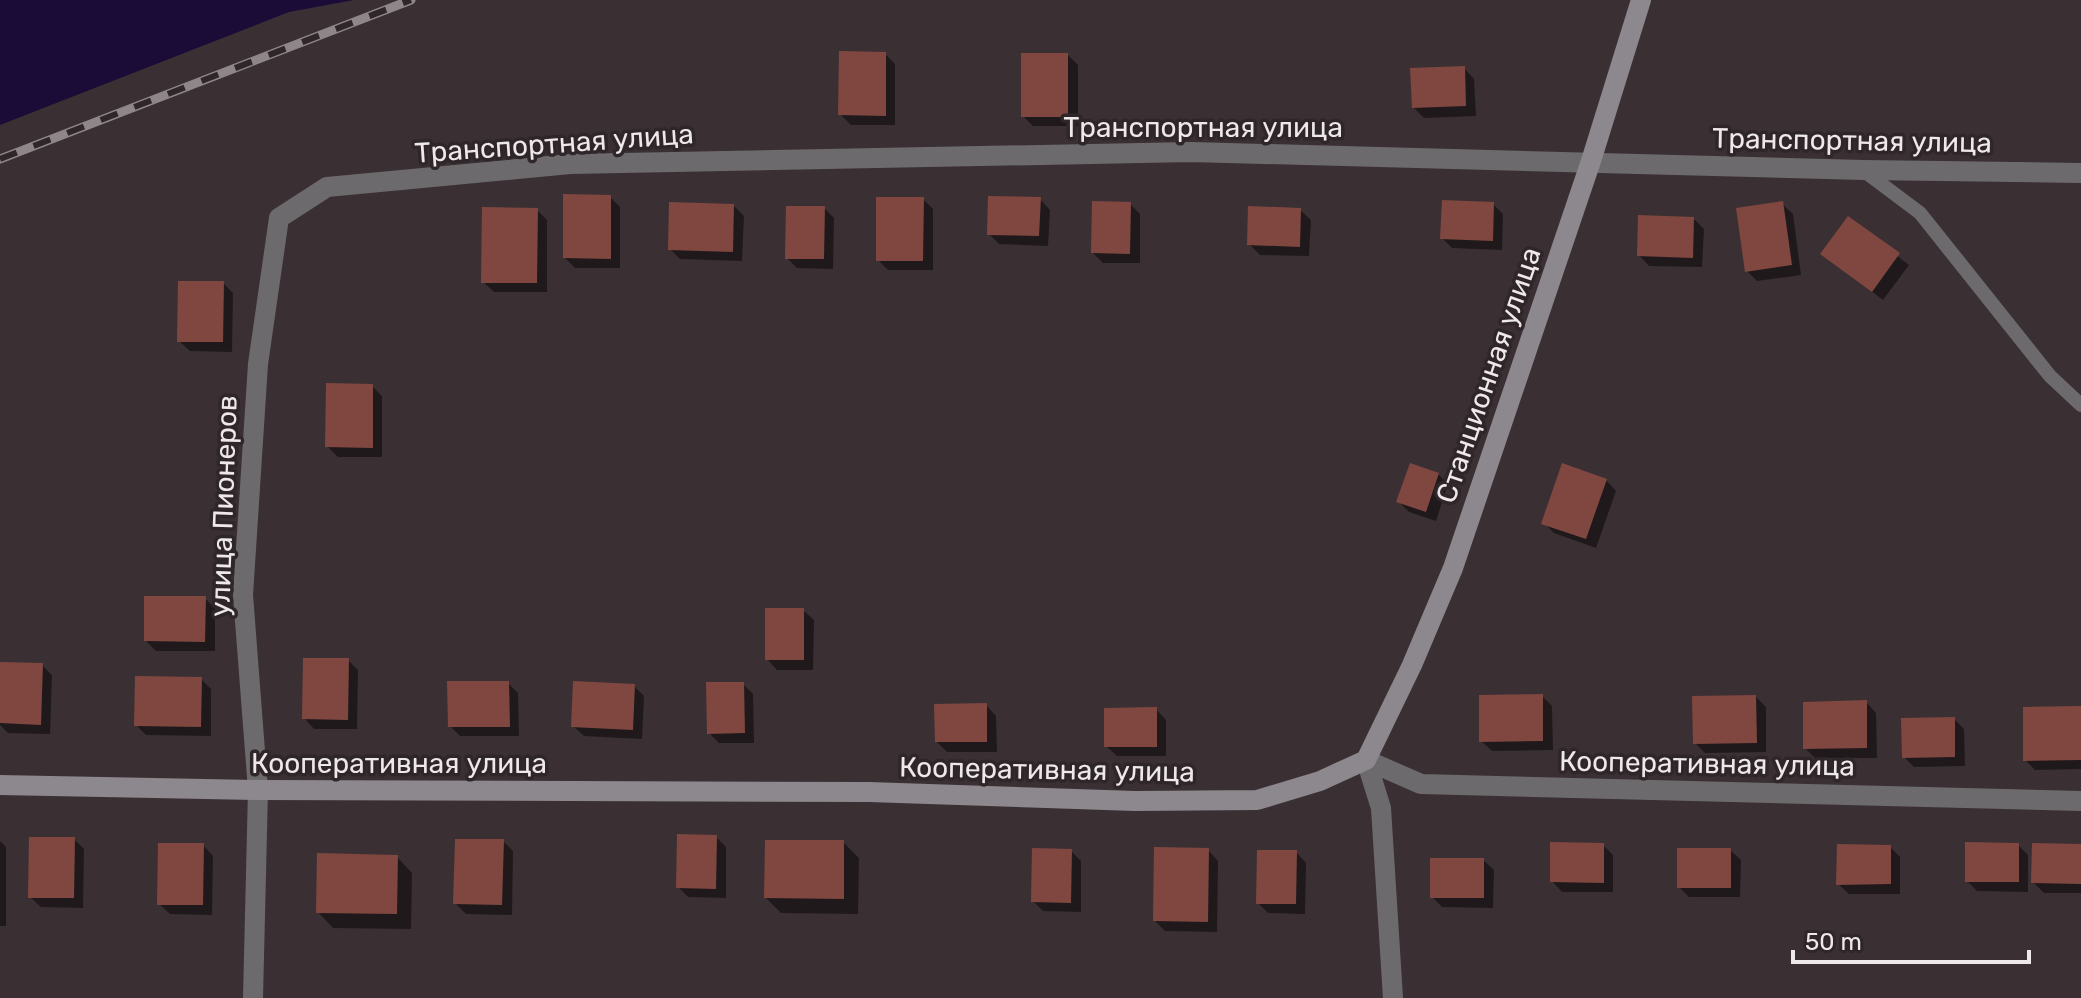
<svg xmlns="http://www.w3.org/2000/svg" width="2081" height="998" viewBox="0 0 2081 998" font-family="Rubik,sans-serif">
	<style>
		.water { fill: #1a0c37 }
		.shadow { fill: #0007 }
		.building { fill: #804740 }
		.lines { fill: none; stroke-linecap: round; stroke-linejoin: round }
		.lane { stroke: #6d6a6d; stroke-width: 14 }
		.street { stroke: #6d6a6d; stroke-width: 20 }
		.secondary { stroke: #8d888d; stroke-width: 20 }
		.rail-casing { stroke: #8e8688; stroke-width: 9 }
		.rail { stroke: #2f2629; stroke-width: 6; stroke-dasharray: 18; stroke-linecap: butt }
		.labels { text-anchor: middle; stroke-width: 7; stroke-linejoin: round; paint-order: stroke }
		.street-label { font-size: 28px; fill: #eee8ea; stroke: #2f2629 }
	</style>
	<rect width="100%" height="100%" fill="#3a3033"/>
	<path class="water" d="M 0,0 L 354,0 L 289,12 L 0,125 Z"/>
	<g class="shadow">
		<path d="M 885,54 L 895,64 L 895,125 L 851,125 L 840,114 Z"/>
		<path d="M 1068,55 L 1078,65 L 1078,126 L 1033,126 L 1023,116 Z"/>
		<path d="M 1464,68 L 1474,79 L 1476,116 L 1424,118 L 1414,108 Z"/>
		<path d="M 610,197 L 620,207 L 620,268 L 575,268 L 565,258 Z"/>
		<path d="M 923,199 L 933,209 L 933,270 L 888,270 L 878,260 Z"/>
		<path d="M 1040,199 L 1050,210 L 1048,246 L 999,244 L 989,234 Z"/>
		<path d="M 1130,204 L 1140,214 L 1140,263 L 1103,263 L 1093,253 Z"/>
		<path d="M 1493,204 L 1503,214 L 1502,250 L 1452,248 L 1442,238 Z"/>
		<path d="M 1782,204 L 1793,214 L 1801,275 L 1757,281 L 1747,271 Z"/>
		<path d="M 734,206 L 744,216 L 742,261 L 680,259 L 670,249 Z"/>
		<path d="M 824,208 L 834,218 L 833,269 L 797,268 L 787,258 Z"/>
		<path d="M 537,210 L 547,220 L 547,292 L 494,292 L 483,282 Z"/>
		<path d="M 1300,210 L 1311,220 L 1309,256 L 1260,255 L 1249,244 Z"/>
		<path d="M 1694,219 L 1704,229 L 1702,267 L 1649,266 L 1639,255 Z"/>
		<path d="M 1849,219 L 1909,265 L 1883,300 L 1823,254 Z"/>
		<path d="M 223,283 L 233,293 L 232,352 L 190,351 L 179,341 Z"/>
		<path d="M 372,386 L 382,396 L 382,457 L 338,457 L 327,446 Z"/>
		<path d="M 1438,474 L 1448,484 L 1436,521 L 1409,512 L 1399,502 Z"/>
		<path d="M 1606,480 L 1616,491 L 1596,548 L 1554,533 L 1544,523 Z"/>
		<path d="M 205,598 L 215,609 L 215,651 L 156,651 L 146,641 Z"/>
		<path d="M 803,610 L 814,620 L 813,670 L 777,670 L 767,659 Z"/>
		<path d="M 348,660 L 358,670 L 357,729 L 314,729 L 304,718 Z"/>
		<path d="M 0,664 L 42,665 L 52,675 L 50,734 L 8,733 L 0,725 Z"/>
		<path d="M 201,679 L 211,689 L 211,736 L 146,735 L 136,725 Z"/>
		<path d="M 508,683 L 518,693 L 519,736 L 460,736 L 450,726 Z"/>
		<path d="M 743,684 L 753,694 L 754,743 L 719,743 L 709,733 Z"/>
		<path d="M 634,686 L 644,696 L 642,739 L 584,736 L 573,726 Z"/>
		<path d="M 1542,696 L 1552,706 L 1553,750 L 1492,751 L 1481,741 Z"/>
		<path d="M 1756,697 L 1766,707 L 1766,752 L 1705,753 L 1695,743 Z"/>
		<path d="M 1866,702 L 1876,713 L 1877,758 L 1815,758 L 1805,748 Z"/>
		<path d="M 986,705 L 996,716 L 997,752 L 947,752 L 937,742 Z"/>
		<path d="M 2081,708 L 2081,769 L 2035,770 L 2025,760 Z"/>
		<path d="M 1156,709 L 1166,720 L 1166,756 L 1117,756 L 1106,746 Z"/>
		<path d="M 1954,719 L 1964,729 L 1965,766 L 1914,767 L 1904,757 Z"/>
		<path d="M 716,837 L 726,847 L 726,898 L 688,897 L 678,887 Z"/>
		<path d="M 74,839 L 84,849 L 83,908 L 41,907 L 30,897 Z"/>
		<path d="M 0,841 L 6,847 L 6,926 L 0,926 Z"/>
		<path d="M 503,841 L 513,851 L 512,915 L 466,914 L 456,904 Z"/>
		<path d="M 843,842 L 859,858 L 858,914 L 781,913 L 766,898 Z"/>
		<path d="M 203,845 L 213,856 L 212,915 L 170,914 L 159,904 Z"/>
		<path d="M 1603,845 L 1613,855 L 1613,892 L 1562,892 L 1552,881 Z"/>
		<path d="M 2018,845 L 2028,855 L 2028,892 L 1977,891 L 1967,881 Z"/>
		<path d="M 2081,846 L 2081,893 L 2044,893 L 2033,882 Z"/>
		<path d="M 1890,847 L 1900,857 L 1900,894 L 1849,894 L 1838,884 Z"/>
		<path d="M 1208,850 L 1218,861 L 1217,932 L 1165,931 L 1155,921 Z"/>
		<path d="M 1730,850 L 1741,860 L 1740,897 L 1689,897 L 1679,887 Z"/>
		<path d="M 1071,851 L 1081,861 L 1081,912 L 1043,911 L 1033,901 Z"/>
		<path d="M 1296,852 L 1306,863 L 1305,914 L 1268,913 L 1258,903 Z"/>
		<path d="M 397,857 L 412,873 L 411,929 L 333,928 L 318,912 Z"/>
		<path d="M 1483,860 L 1494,870 L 1493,908 L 1442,907 L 1432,897 Z"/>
	</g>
	<g class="building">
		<path d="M 839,51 L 886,52 L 886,116 L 838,115 Z"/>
		<rect x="1021" y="53" width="47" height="64"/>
		<path d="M 1465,66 L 1466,106 L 1412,108 L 1410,68 Z"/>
		<path d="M 563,194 L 611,195 L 611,259 L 563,258 Z"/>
		<path d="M 988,196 L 1041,197 L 1039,236 L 987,235 Z"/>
		<path d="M 876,197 L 924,197 L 923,261 L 876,261 Z"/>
		<path d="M 1442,200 L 1494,202 L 1493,241 L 1440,239 Z"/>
		<path d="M 1092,201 L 1131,202 L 1130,254 L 1091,253 Z"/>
		<path d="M 1783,201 L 1792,265 L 1745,272 L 1736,208 Z"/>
		<path d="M 669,202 L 734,204 L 733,252 L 668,250 Z"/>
		<path d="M 786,206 L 825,206 L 824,259 L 785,259 Z"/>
		<path d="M 1248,206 L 1301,208 L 1300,247 L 1247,245 Z"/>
		<path d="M 482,207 L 538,208 L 537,283 L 481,283 Z"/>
		<path d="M 1638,215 L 1694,217 L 1693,258 L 1637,256 Z"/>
		<path d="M 1848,216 L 1900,253 L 1872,292 L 1820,254 Z"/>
		<path d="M 178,281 L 224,281 L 223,342 L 177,342 Z"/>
		<path d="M 326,383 L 373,384 L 373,448 L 325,447 Z"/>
		<path d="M 1410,463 L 1439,473 L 1426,512 L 1396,502 Z"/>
		<path d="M 1562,463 L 1607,479 L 1586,539 L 1541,524 Z"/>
		<path d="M 144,596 L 206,596 L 205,642 L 144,641 Z"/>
		<rect x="765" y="608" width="39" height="52"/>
		<path d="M 303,658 L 349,658 L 348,720 L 302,719 Z"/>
		<path d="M 0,662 L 43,663 L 41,725 L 0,723 Z"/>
		<path d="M 135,676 L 202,677 L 201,727 L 134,726 Z"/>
		<path d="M 447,681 L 509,681 L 510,727 L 448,727 Z"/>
		<path d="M 573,681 L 635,684 L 633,730 L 571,727 Z"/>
		<path d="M 706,682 L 744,682 L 745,733 L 707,734 Z"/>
		<path d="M 1543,694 L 1543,741 L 1479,742 L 1479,695 Z"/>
		<path d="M 1756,695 L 1757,743 L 1693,744 L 1692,696 Z"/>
		<path d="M 1867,700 L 1867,748 L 1803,749 L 1803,702 Z"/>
		<path d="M 987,703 L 987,742 L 935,742 L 934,704 Z"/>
		<path d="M 2081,706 L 2081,760 L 2023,761 L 2023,707 Z"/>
		<path d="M 1157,707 L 1157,747 L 1104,747 L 1104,708 Z"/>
		<path d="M 1955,717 L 1955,757 L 1902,758 L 1901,718 Z"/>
		<path d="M 677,834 L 717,835 L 716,889 L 676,888 Z"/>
		<path d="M 29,837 L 75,837 L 74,898 L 28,898 Z"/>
		<path d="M 455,839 L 504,839 L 502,905 L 453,904 Z"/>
		<path d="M 765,840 L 844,840 L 844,899 L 764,898 Z"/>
		<path d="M 1550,842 L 1604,843 L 1604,883 L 1550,882 Z"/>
		<path d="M 1965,842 L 2019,843 L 2019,882 L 1965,882 Z"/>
		<path d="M 158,843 L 204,843 L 203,905 L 157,905 Z"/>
		<path d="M 2032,843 L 2081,844 L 2081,884 L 2031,883 Z"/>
		<path d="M 1837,844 L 1891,845 L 1891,884 L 1836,885 Z"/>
		<path d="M 1154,847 L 1209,848 L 1208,922 L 1153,921 Z"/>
		<path d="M 1032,848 L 1072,849 L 1071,903 L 1031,902 Z"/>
		<rect x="1677" y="848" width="54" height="40"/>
		<path d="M 1257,850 L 1297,850 L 1296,904 L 1256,904 Z"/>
		<path d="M 317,853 L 398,855 L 397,914 L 316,913 Z"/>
		<rect x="1430" y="858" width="54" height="40"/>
	</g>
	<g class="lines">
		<path class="lane" d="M 1864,171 L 1920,213 L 2050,376 L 2081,405"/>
		<g class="street">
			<path d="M 1366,760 L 1421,784 L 2081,801"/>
			<path d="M 1366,760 L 1381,808 L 1393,998"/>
			<path d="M 253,998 L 258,790 L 243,595 L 258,364 L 279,218 L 327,187 L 570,164 L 1191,152 L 1864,170 L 2081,173"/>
		</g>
		<path class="secondary" d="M 0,785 L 258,790 L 869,792 L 1135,801 L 1257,800 L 1320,781 L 1366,760 L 1412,665 L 1453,568 L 1591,161 L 1641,0"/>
		<g class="rail-casing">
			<path id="rail" d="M 0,159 L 411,0"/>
		</g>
		<use href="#rail" class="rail"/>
	</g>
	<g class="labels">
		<g class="street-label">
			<text x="1203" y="137">Транспортная улица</text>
			<text transform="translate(1852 140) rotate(1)" y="10">Транспортная улица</text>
			<text transform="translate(554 143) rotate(-4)" y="10">Транспортная улица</text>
			<text transform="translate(1488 375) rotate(-71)" y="10">Станционная улица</text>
			<text transform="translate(223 506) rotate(-88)" y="10">улица Пионеров</text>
			<text x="399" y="773">Кооперативная улица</text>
			<text transform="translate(1707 763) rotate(1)" y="10">Кооперативная улица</text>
			<text transform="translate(1047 769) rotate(1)" y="10">Кооперативная улица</text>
		</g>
	</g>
	<path d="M1793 950v12h236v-12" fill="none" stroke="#eee8ea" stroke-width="4"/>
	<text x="1805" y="950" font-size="24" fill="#eee8ea" stroke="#2f2629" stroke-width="6" paint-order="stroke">50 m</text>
</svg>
